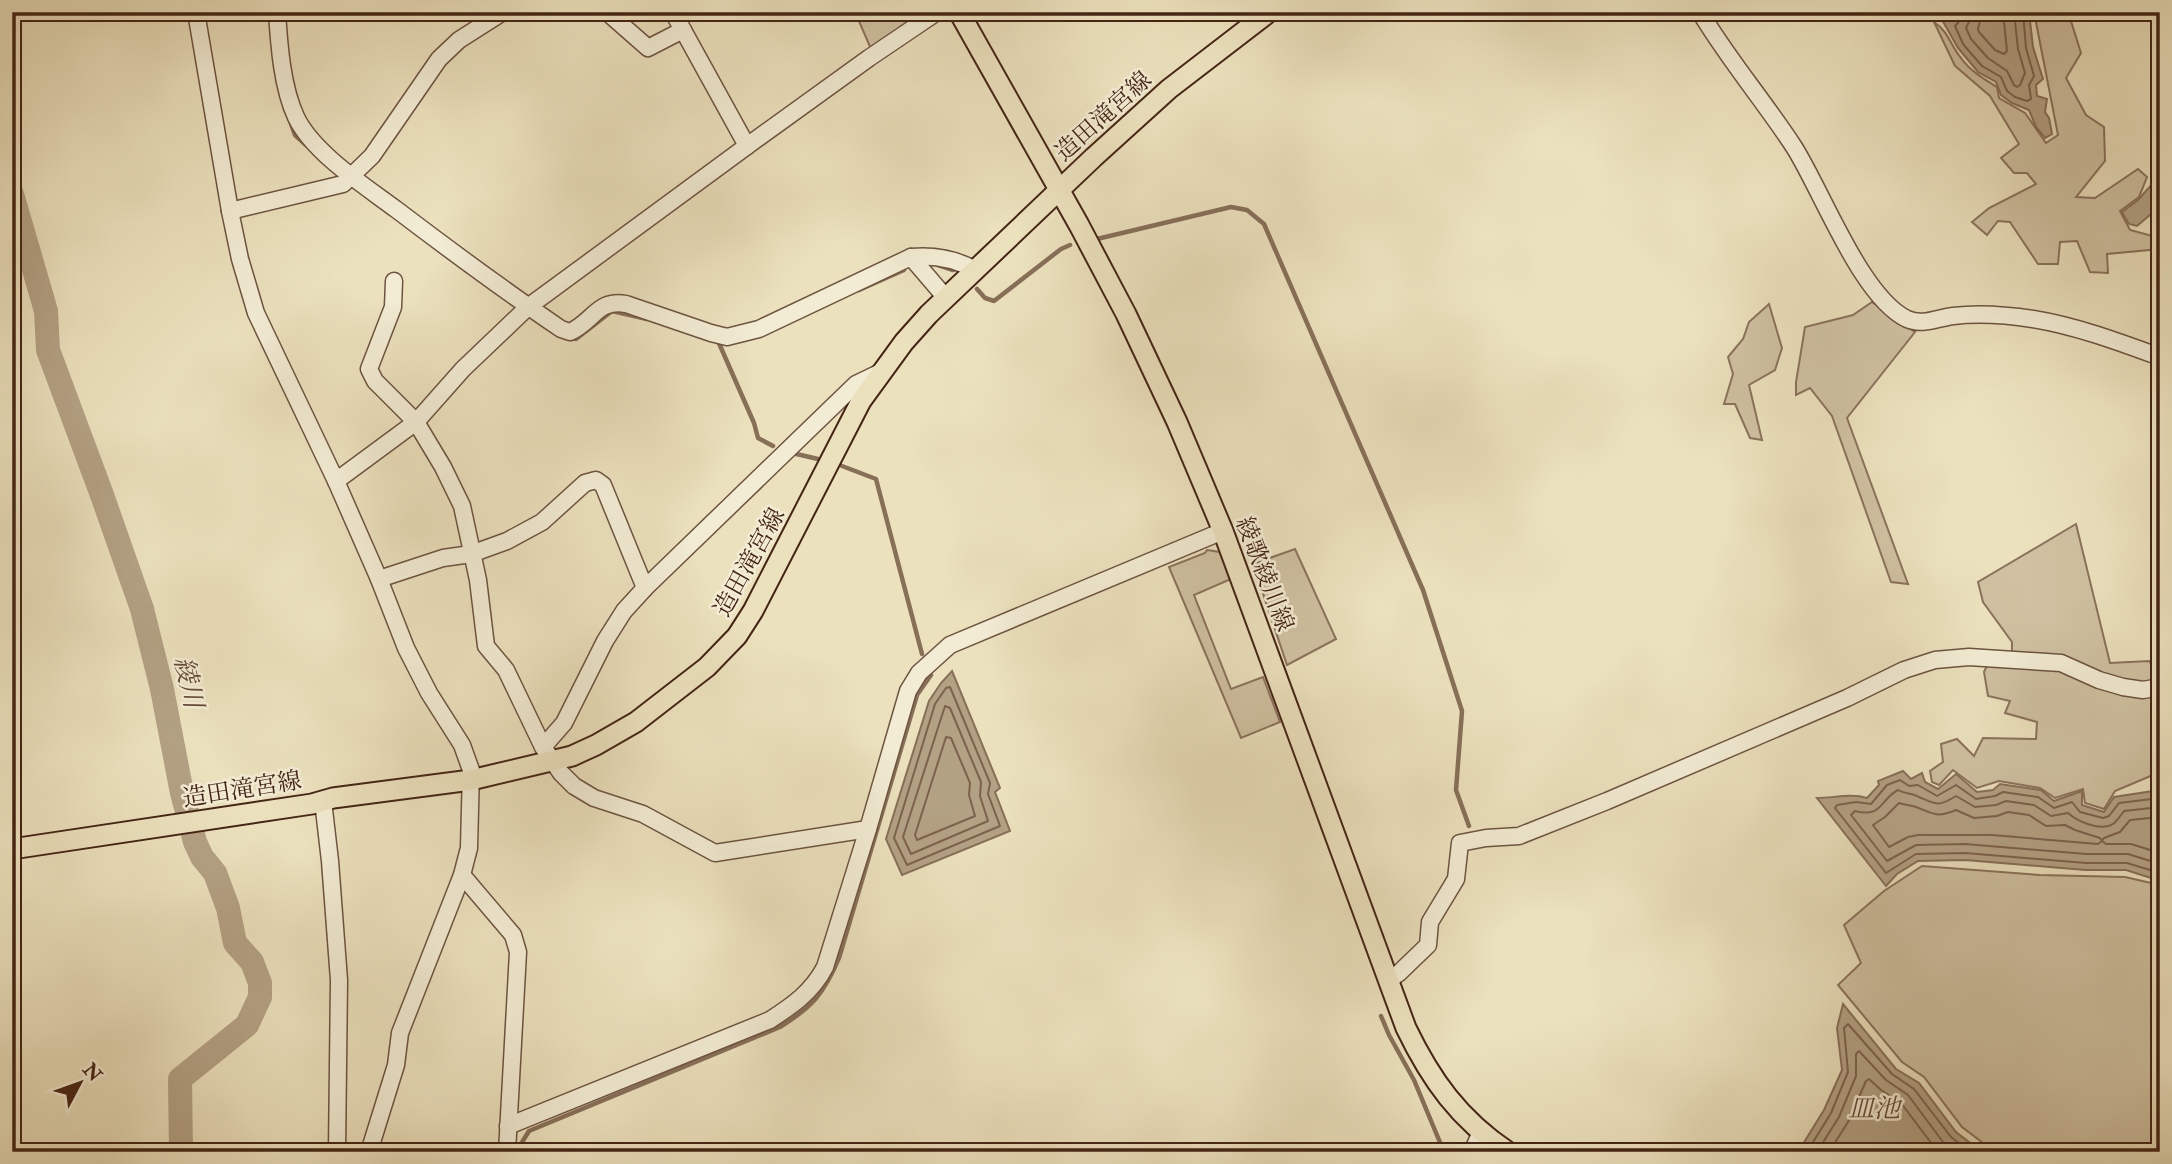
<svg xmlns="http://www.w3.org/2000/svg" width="2172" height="1164" viewBox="0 0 2172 1164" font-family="'IM FELL Double Pica','Noto Serif JP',serif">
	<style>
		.green { fill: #cfc1a1; stroke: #8a725c; stroke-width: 2 }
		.water { fill: #b3a184; stroke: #876f58; stroke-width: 2 }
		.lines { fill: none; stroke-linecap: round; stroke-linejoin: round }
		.shore { stroke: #7c624d; stroke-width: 2 }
		.stream { stroke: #876f58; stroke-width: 4.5 }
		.river { stroke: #b3a184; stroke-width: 24 }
		.minor-casing { stroke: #6e5340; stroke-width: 19 }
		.major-casing { stroke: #452416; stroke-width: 23 }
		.minor { stroke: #f2ecd4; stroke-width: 16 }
		.major { stroke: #ebe1bd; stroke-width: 19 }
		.labels { text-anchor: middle; stroke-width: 5; stroke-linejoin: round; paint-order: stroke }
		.street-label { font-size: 24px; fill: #452416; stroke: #f2ecd4 }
		.water-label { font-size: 26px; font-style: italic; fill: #664a37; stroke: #f2ecd4 }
	</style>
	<rect width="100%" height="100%" fill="#ebe1bd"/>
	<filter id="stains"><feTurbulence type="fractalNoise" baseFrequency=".00286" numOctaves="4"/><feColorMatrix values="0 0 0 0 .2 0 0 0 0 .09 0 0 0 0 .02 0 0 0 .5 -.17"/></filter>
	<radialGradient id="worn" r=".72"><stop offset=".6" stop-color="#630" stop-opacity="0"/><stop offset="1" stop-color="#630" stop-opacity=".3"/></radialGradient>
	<g class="green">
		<path d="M 855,12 L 927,12 L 871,49 Z"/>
		<path d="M 2034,12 L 2066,12 L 2070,18 L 2081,53 L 2066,78 L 2086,115 L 2104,127 L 2105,161 L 2076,197 L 2095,198 L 2138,169 L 2147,177 L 2139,197 L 2120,211 L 2130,230 L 2160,238 L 2160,249 L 2107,254 L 2108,273 L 2090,272 L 2077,241 L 2060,242 L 2058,264 L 2038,264 L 2010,222 L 1998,221 L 1987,235 L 1972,222 L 1989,208 L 2036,184 L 2027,173 L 2014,173 L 2001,158 L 2019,144 L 1990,96 L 1955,66 L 1934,22 C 1948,31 1951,46 1961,58 C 1970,71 1984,79 1997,87 L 1999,98 L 2025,113 L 2046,143 L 2058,135 Z"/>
		<path d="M 1872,302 L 1915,332 L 1847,418 L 1908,584 L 1891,582 L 1832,416 L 1810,388 L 1796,395 L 1796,382 L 1805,327 L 1853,315 Z"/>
		<path d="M 1769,304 L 1782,348 L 1775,370 L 1749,385 L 1762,440 L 1750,438 L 1735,404 L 1724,404 L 1733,374 L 1728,357 L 1743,339 L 1749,322 Z"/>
		<path d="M 2076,524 L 2110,663 L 2149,661 L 2160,674 L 2160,772 L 2115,791 L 2104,809 L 2085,803 L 2083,789 L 2055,798 L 2040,788 L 1999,781 L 1977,788 L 1953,770 L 1939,785 L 1932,782 L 1930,771 L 1943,762 L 1941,744 L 1957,739 L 1974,756 L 1983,738 L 2036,739 L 2037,722 L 2005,713 L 2010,701 L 1988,696 L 1984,672 L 1992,655 L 2012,655 L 2012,642 L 1983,602 L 1978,582 Z"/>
		<path d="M 1295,549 L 1336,639 L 1287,665 L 1253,564 Z"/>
		<path d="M 1207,550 L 1220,552 L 1231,579 L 1194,595 L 1231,689 L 1263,677 L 1280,722 L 1241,738 L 1169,567 L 1205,553 Z"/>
		<path d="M 1922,866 L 2040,875 L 2125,877 L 2160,885 L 2160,1152 L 1995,1152 L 1962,1127 L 1924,1077 L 1902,1062 L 1838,985 L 1861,963 L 1844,925 L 1884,891 Z"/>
	</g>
	<g class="water">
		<path d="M 1960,12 L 2029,12 L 2033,47 L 2043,79 L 2036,85 L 2037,96 L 2047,99 L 2045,112 L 2049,118 L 2052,134 L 2045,138 L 2036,127 L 2029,110 L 2012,103 L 2001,95 L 1996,82 L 1978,72 L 1958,48 L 1941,18 L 1950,18 Z"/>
		<path d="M 2153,183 L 2157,184 L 2160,190 L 2157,209 L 2137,226 L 2129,224 L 2122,212 L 2138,200 Z"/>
		<path d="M 952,671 L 1000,788 L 995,792 L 1010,831 L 902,875 L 886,839 L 929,701 L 941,683 Z"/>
		<path d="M 1903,771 L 1911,779 L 1922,773 L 1925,782 L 1938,789 L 1956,774 L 1977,792 L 1993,790 L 2000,784 L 2041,790 L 2054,801 L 2082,791 L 2082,805 L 2104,812 L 2114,797 L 2160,790 L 2160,881 L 2126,870 L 2085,870 L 1965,860 L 1918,861 L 1897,874 L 1886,886 L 1817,798 C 1834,798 1852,793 1867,798 L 1879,785 L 1878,781 Z"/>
		<path d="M 1843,1004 L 1896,1069 L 1919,1083 L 1956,1132 L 1982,1152 L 1798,1152 L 1824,1110 L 1842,1070 L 1837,1028 Z"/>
	</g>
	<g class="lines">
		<g class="shore">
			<path d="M 1962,12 L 1962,18 L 1955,26 L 1963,44 L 1982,66 L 2001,77 L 2007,91 L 2015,97 L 2027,101 L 2031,99 L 2029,85 L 2034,76 L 2026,48 L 2023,12"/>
			<path d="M 1971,12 L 1970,20 L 1966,28 L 1971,39 L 1988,58 L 2007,71 L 2014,85 L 2017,87 L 2020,85 L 2025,73 L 2018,49 L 2014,12"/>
			<path d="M 1982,12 L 1978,29 L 1979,32 L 1995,50 L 2004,54 L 2007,51 L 2003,12"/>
			<path d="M 950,687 L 990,783 L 988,794 L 1000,826 L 907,865 L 894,838 L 935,704 L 946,688 Z"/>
			<path d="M 945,706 L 950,708 L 981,782 L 980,796 L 988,821 L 911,854 L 903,837 Z"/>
			<path d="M 946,737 L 951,738 L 970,783 L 969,795 L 975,816 L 917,840 L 915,835 Z"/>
			<path d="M 2160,798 L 2119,803 L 2109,816 L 2103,818 L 2080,812 L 2072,802 L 2054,808 L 2038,797 L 2003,792 L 1995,796 L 1976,799 L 1956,785 L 1937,796 L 1918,785 L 1909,786 L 1900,780 L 1887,785 L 1871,804 L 1856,802 L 1837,805 L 1835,808 L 1886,873 L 1916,854 L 1965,853 L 2086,863 L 2127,863 L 2160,873"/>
			<path d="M 1899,803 C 1905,805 1911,805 1916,807 C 1934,814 1937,818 1956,810 L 1974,818 L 1997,816 L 2008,812 L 2029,815 L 2046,826 L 2065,825 L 2075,830 L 2100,838 L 2102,841 L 2098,844 L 1992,835 L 1918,835 L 1908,837 L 1889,847 L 1873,825 L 1885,817 Z"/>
			<path d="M 2160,807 L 2124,811 C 2121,815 2117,821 2113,824 C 2100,832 2077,821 2068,813 L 2051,816 L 2034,805 L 2006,801 L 1996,805 L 1975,807 L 1956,796 C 1938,807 1938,805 1919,797 C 1912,793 1905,794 1898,790 C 1879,800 1883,818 1855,811 L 1851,815 L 1887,861 L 1916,845 L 1965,844 L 2086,854 L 2128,854 L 2160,864"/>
			<path d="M 2160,817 L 2130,820 L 2120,832 L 2104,838 L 2102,841 L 2106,844 L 2131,844 L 2160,853"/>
			<path d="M 1807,1152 L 1831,1113 L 1848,1072 L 1844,1028 L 1848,1024 L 1892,1074 L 1914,1089 L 1951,1137 L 1970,1152"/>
			<path d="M 1817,1152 L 1839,1117 L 1856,1076 L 1856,1054 L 1859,1051 L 1886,1080 L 1908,1095 L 1943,1142 L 1955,1152"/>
			<path d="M 1829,1152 L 1848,1122 L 1866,1081 L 1869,1079 L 1881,1090 L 1901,1103 L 1938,1152"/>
		</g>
		<g class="stream">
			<path d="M 289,118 L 295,135 L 306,145"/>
			<path d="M 1097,239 L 1231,207 L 1247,210 L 1264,224 L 1423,590 L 1462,711 L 1456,790 L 1469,826"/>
			<path d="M 938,265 L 953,270"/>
			<path d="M 977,289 L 985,298 L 994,301 L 1061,249 L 1070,245"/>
			<path d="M 859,290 L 904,270"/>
			<path d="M 568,338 L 576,339 L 612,311 L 647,319"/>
			<path d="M 718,341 L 754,423 L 758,438 L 773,446"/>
			<path d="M 792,453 L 818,459"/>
			<path d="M 842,466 L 876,479 L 922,654"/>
			<path d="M 1381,1016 L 1389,1035 L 1414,1080 L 1444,1152"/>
			<path d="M 516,1152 L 529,1131 L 780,1027 C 812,1007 824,994 839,958 L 917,695 L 931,675"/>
		</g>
		<path class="river" d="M 12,194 L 46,311 L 48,350 L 102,495 L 142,609 L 162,689 L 182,793 L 195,842 L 202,857 L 215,873 L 228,908 L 235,943 L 252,962 L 260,983 L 260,997 L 247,1025 L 180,1079 L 181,1152"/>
		<g class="minor-casing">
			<g id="minor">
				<path d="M 196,12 L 230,211 L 240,259 L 256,313 L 336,481 L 379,579 L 406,648 L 429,693 L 462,745 L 471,770 L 469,848 L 462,875 L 400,1033 L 396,1065 L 369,1152"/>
				<path d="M 277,12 C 279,44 282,87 296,117 C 313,153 365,186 397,210 C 451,251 505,291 561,329 L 570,332 C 594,321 597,299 626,304 L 711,333 L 727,337 L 759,329 L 911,257 C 933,255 956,259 975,270"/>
				<path d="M 607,12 L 648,48 L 683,30 L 747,146 L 869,58 L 937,12"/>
				<path d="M 673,12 L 683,30"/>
				<path d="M 1700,12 C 1728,59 1764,101 1794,147 C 1822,191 1861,297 1907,319 C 1923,326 1937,318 1953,316 C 1978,313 2007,315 2033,319 C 2076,326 2119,342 2160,357"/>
				<path d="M 230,211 L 343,184 L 372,156 L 439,59 L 459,40 L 503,12"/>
				<path d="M 911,257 L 946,298"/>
				<path d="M 394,281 L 393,307 L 369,369 L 375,381 L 416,422 L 443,467 L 462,506 L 478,580 L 486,646 L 506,670 L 543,747"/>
				<path d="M 336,481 L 416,422 L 463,369 L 528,307 L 747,146"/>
				<path d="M 379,579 L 443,558 L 471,554 L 507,541 L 542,522 L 585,483 L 596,480 L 603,485 L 645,588"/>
				<path d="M 323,801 L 330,861 L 339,980 L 337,1152"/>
				<path d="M 868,829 L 715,853 L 643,814 L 594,798 L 574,786 L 561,773 L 543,747 L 564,723 L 605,641 L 624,611 L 645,588 L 856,384 L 881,372"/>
				<path d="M 462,875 L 513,935 L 518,952 L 507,1152"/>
				<path d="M 1389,980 L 1399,973 L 1428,945 L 1430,922 L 1456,879 L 1460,843 L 1486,838 L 1519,836 L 1607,801 L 1847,698 L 1904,670 L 1935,660 L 1969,657 L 2061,663 L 2099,680 L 2123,687 L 2143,690 L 2160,687"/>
				<path d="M 508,1126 L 770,1020 C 793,1005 812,992 825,967 L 868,829 L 908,691 L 919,673 L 950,645 L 1223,531"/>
				<path d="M 1472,1152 L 1481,1132"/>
			</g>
		</g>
		<g class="major-casing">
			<g id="major">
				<path d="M 959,12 L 1079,225 L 1126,314 L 1177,422 L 1223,531 L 1406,1028 C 1431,1080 1459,1119 1508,1152"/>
				<path d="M 12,849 L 312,804 L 333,798 L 471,780 L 572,756 L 596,745 L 636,722 L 707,667 L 737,636 L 753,611 L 861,401 L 904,342 L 929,314 L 1094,157 L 1169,89 L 1269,12"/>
			</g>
		</g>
		<use href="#minor" class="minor"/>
		<use href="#major" class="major"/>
	</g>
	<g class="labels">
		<g class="street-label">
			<text transform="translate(1103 116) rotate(-42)" y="8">造田滝宮線</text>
			<text transform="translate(749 562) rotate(-61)" y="8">造田滝宮線</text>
			<text transform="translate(1265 574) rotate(69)" y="8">綾歌綾川線</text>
			<text transform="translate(242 789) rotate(-9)" y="8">造田滝宮線</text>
		</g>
		<g class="water-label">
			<text transform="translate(189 682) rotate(77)" y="9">綾川</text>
			<text x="1874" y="1117">皿池</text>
		</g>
	</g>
	<rect width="2172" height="1164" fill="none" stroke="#ebe1bd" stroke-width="42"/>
	<rect x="14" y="14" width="2144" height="1136" fill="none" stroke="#452416" stroke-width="3.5"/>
	<rect x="21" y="21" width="2130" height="1122" fill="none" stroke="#452416" stroke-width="2"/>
	<g transform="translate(80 1083) rotate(49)" stroke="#f2ecd4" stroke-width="5" paint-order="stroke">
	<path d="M0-5L12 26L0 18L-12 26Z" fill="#452416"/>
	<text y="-10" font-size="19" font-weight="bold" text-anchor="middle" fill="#452416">N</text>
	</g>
	<rect width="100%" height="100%" filter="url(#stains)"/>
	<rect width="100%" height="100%" fill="url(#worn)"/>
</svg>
